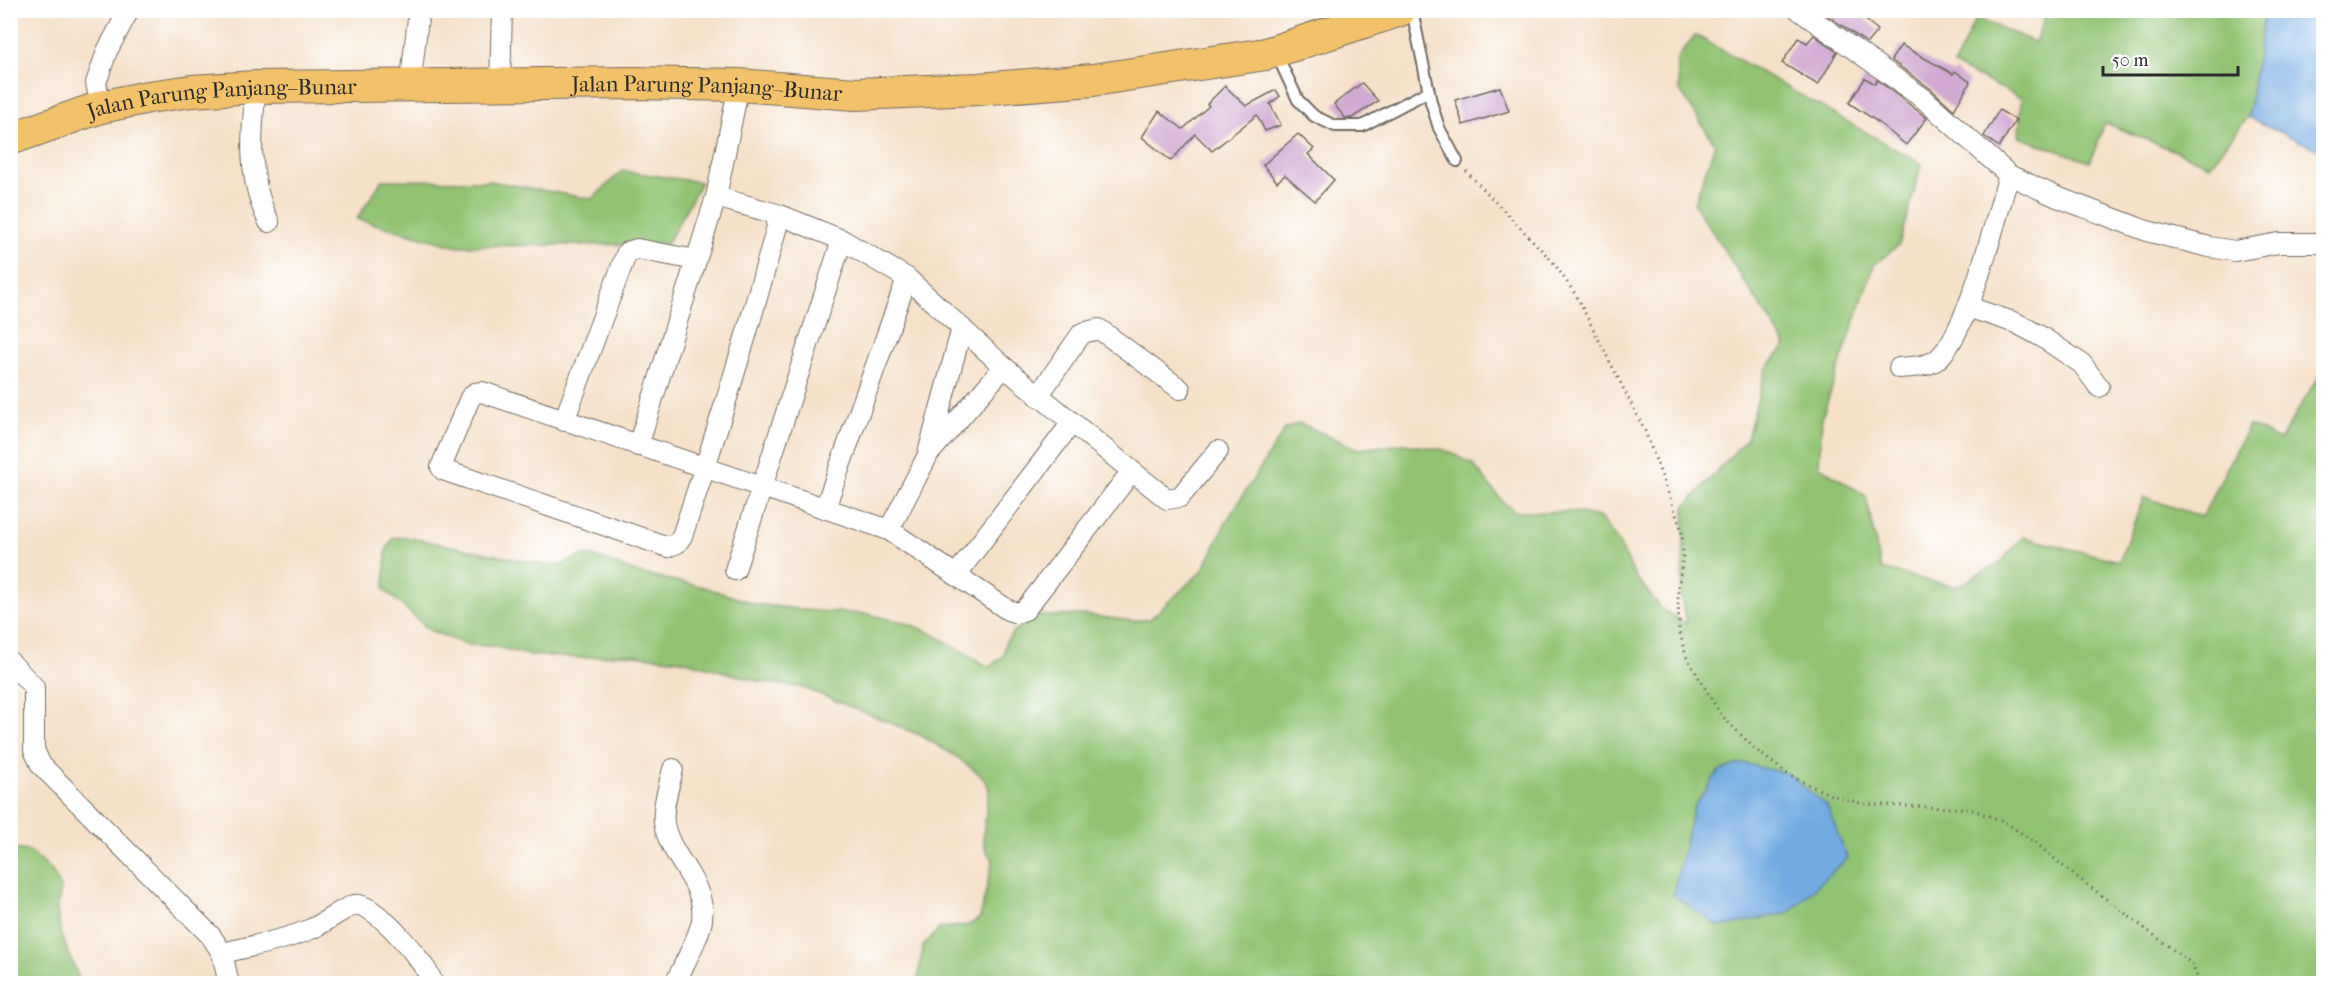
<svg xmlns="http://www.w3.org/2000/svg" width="2334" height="994" viewBox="0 0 2334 994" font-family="'IM FELL French Canon',serif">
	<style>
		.industrial { fill: #c4c0db }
		.green { fill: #91c373; stroke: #5e774f; stroke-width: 1.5 }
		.water { fill: #72aae1; stroke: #4e6a86; stroke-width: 1.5 }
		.building { fill: #d0a8d2 }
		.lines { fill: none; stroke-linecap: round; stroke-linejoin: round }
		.service-casing { stroke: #726a62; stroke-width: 14 }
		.minor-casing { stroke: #726a62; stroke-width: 22 }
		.primary-casing { stroke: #726a62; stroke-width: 34 }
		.path { stroke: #726a62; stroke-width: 3; stroke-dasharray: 1.5 4.5; stroke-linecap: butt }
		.service { stroke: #fff; stroke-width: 10 }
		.minor { stroke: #fff; stroke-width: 20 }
		.primary { stroke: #f2c26a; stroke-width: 32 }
		.labels { text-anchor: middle; stroke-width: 6; stroke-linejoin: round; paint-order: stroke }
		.street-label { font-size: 22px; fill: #2b2b2b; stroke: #fff }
	</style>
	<rect width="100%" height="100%" fill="#fff"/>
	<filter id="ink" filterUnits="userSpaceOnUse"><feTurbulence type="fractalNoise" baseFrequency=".0167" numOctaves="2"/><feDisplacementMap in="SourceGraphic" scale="12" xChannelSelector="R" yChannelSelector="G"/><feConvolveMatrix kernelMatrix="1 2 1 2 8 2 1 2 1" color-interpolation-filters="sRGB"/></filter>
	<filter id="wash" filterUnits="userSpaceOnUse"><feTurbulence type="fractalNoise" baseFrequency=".008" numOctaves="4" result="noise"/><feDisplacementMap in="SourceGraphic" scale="24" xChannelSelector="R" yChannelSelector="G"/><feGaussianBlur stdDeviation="1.35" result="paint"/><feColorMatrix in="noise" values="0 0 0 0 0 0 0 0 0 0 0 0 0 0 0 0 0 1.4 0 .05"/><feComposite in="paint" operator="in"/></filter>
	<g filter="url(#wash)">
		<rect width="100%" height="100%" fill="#f5e0c8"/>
		<path class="industrial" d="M 857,11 L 979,10 L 979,11 L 976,22 Z"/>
		<g class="green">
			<path d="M 2047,11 L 2323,11 L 2323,18 L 2310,15 L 2264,16 L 2248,117 L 2210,165 L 2105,123 L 2090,162 L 2019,137 L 2021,98 L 1954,65 L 1976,18 L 2035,42 Z"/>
			<path d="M 1695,35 L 1922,164 L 1899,245 L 1874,265 L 1822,417 L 1819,466 L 1866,496 L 1881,569 L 1956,587 L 2001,562 L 2023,537 L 2119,561 L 2144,497 L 2202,517 L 2249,425 L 2280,440 L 2323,369 L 2323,983 L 917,983 L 923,946 L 940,928 L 969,925 L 980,918 L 993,859 L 986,852 L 983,835 L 989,789 L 983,777 L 954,755 L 920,735 L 804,688 L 757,681 L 682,660 L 624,654 L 581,658 L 529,655 L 492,646 L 467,645 L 429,630 L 384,589 L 386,551 L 393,538 L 406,537 L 545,565 L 564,564 L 581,556 L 593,556 L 638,573 L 704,587 L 755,604 L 816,611 L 867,614 L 907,623 L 931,633 L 989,667 L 1004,655 L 1005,643 L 1013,632 L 1036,616 L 1086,615 L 1133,621 L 1150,619 L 1203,570 L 1226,522 L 1285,429 L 1299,423 L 1358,449 L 1404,444 L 1445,450 L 1473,464 L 1503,502 L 1517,512 L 1576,512 L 1599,517 L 1619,543 L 1635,576 L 1663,610 L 1687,624 L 1681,600 L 1685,507 L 1747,438 L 1766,369 L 1786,345 L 1694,204 L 1715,144 L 1679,89 L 1677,59 Z"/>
			<path d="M 622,171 L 701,182 L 667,244 L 454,246 L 357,219 L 382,180 L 490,181 L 592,199 Z"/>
			<path d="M 10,849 L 30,851 L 52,871 L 61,888 L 57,910 L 61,935 L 81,983 L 11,983 Z"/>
		</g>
		<g class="water">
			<path d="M 2310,15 L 2323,18 L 2323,152 L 2248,117 L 2264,16 Z"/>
			<path d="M 1742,763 L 1788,774 L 1827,806 L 1847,858 L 1788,913 L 1720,927 L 1673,895 L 1693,808 L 1719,771 Z"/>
		</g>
		<g id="blocks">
			<g class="building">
				<path d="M 1820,10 L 1853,10 L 1878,30 L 1867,43 Z"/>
				<path d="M 1814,35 L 1837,52 L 1818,85 L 1782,63 L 1798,38 L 1807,43 Z"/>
				<path d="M 1901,45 L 1953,74 L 1955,71 L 1970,82 L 1954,110 L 1931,89 L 1891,60 Z"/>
				<path d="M 1865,78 L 1875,84 L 1877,80 L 1927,118 L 1906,145 L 1878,122 L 1849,103 Z"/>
				<path d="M 1362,83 L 1378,101 L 1352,118 L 1345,118 L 1334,104 Z"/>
				<path d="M 1225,86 L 1246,106 L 1276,90 L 1280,96 L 1270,104 L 1281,125 L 1265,131 L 1257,115 L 1212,151 L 1195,134 L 1171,161 L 1142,137 L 1159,111 L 1183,129 L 1209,106 L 1207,104 Z"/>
				<path d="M 1500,87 L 1509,111 L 1463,125 L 1455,100 Z"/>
				<path d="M 1999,110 L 2016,120 L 1999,147 L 1984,136 Z"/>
				<path d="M 1298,134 L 1314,149 L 1308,154 L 1334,180 L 1315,201 L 1285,175 L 1277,182 L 1263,165 Z"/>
			</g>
		</g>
	</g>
	<g filter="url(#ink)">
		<use href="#blocks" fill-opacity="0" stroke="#726a62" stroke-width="1.5"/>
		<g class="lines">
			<g class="service-casing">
				<g id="service">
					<path d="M 1412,10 L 1431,102 L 1439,128 L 1457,161"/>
					<path d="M 1276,53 L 1298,100 L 1314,116 L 1335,126 L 1362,126 L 1429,91"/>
				</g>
			</g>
			<g class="minor-casing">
				<g id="minor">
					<path d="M 1799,10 L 1924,99 L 2009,175 L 2057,197 L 2147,231 L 2209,247 L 2235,251 L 2279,243 L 2324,243"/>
					<path d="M 500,85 L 502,10"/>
					<path d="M 256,87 C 251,134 247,178 269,222"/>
					<path d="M 410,87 L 419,10"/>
					<path d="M 101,107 L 96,83 L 107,51 L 129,10"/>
					<path d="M 716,197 L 780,215 L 842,240 L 907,278 L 1004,367 L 1132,471 L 1025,610 L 1017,613 L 1008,610 L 889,530 L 482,392 L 475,393 L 470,398 L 441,467 L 443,470 L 668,547 L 677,543 L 682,536 C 718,430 751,323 780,215"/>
					<path d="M 1968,307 L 2016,323 L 2042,337 L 2082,364 L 2099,387"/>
					<path d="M 1899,368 C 1910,367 1925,367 1935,361 C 1967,339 1996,216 2009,175"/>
					<path d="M 1038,396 L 1082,333 L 1099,329 L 1180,389"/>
					<path d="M 564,421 L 627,252 L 637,249 L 696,260"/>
					<path d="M 638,446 L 716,197 L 739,85"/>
					<path d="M 932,450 L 1004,367"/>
					<path d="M 1132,471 L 1167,499 L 1180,497 L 1218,451"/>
					<path d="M 825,508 L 907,278"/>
					<path d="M 889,530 L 927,457 L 962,328"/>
					<path d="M 735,570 L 842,240"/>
					<path d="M 956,575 L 1071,424"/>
					<path d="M 10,662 L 34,687 L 34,750 L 41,765 L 211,936 L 222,953 L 229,984"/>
					<path d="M 673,769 C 669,786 662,806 664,823 C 669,857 707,883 702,920 C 700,936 682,967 675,984"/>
					<path d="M 222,953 C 251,946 283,941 311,929 C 326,923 340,909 355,905 C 373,900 429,966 433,984"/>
				</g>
			</g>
			<g class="primary-casing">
				<g id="primary">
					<path id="s1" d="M 10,139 L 101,107 L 148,97 L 192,91 L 256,87 L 633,83 L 739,85 L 855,94 L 978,89 L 1093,80 L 1266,54 L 1400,10"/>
				</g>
			</g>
			<path class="path" d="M 1466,171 L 1553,262 L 1576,295 L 1645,431 L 1682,531 L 1683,556 L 1678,590 L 1679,630 L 1686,656 L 1721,715 L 1755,749 L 1790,776 L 1831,795 L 1864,804 L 1970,809 L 2003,821 L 2036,843 L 2069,871 L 2192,964 L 2200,984"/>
			<use href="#service" class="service"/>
			<use href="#minor" class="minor"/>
			<use href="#primary" class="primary"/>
		</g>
	</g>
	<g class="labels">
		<g class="street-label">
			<text dy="8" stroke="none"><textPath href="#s1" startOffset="704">Jalan Parung Panjang–Bunar</textPath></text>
			<text dy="8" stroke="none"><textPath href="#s1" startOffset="218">Jalan Parung Panjang–Bunar</textPath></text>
		</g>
	</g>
	<rect width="2334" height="994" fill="none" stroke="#fff" stroke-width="36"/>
	<path d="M2103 66v9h135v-9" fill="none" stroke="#2b2b2b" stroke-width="3"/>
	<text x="2112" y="66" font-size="18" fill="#2b2b2b" stroke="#ffffff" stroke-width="4.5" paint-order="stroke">50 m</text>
</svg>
